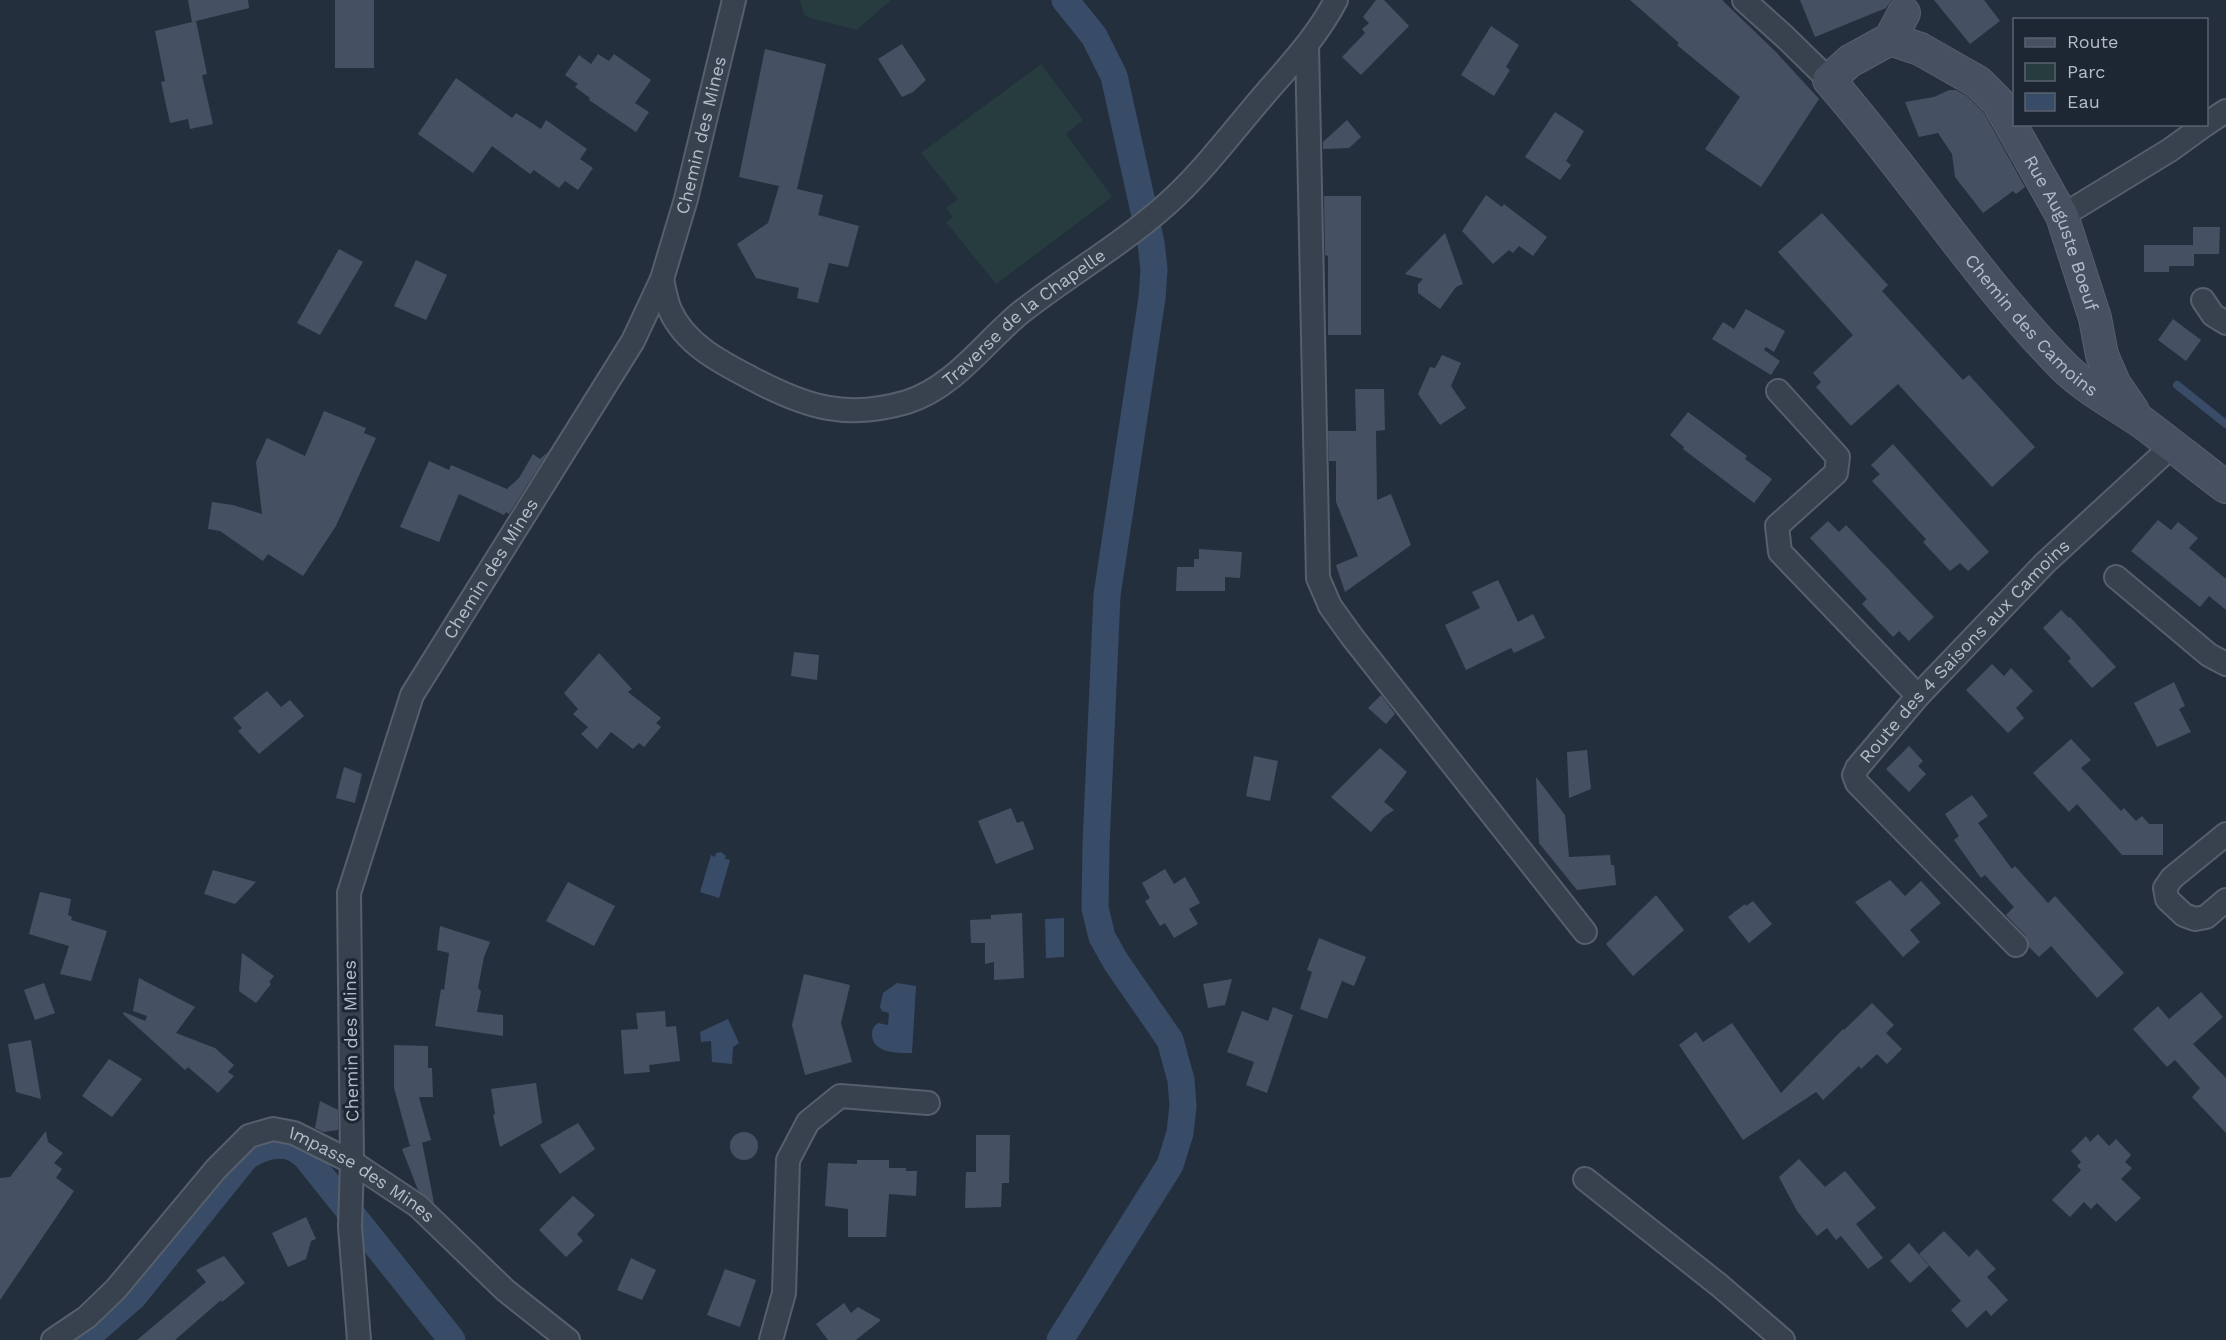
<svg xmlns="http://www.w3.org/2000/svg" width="2226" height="1340" viewBox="0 0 2226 1340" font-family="'Work Sans',sans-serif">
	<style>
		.green { fill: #263c3f }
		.water { fill: #394c67 }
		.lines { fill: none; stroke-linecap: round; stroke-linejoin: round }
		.stream { stroke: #394c67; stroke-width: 8 }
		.canal { stroke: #394c67; stroke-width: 27 }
		.building { fill: #455162 }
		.street-casing { stroke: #565f6c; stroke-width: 26 }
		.secondary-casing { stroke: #565f6c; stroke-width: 34 }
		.street { stroke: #38414e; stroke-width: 22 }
		.secondary { stroke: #465061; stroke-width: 32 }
		.labels { text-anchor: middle; stroke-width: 6; stroke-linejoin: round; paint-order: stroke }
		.street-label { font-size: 18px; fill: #b4bcc9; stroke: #1d2633 }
	</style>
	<rect width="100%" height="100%" fill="#242f3e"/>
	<g class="green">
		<path d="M 800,0 L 891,0 L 857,30 L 810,18 L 804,14 Z"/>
		<path d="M 1041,64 L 1083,120 L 1066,134 L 1112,197 L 996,284 L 946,222 L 953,217 L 946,208 L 958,199 L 921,153 Z"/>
	</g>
	<g class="water">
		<path d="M 721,852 L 726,856 L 725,859 L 730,860 L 719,898 L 700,892 L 711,855 L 715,857 L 716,853 Z"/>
		<path d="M 1064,918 L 1064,957 L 1046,958 L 1045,919 Z"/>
		<path d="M 897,983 L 916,986 L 912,1053 C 899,1053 873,1054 872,1035 C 872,1030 873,1027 878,1023 L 888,1025 L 889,1013 L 882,1011 L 880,1007 L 883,993 Z"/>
		<path d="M 728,1019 L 739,1043 L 733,1047 L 732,1064 L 712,1062 L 711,1041 L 701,1042 L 700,1032 Z"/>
	</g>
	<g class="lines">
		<path class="stream" d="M 2177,385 L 2226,424"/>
		<g class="canal">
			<path d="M 84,1340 L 134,1296 L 245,1158 C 256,1149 276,1142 291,1147 C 297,1149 303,1154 307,1158 L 452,1340"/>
			<path d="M 1060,1340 L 1170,1165 L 1180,1133 L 1183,1106 L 1181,1080 L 1170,1040 L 1116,962 L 1102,937 L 1095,908 L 1096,845 L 1107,595 L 1152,298 L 1154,269 L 1151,243 L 1114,76 L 1094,36 L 1065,0"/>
		</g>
	</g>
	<g class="building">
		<path d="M 188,0 L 248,0 L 249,8 L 192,22 Z"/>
		<rect x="335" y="0" width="39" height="68"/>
		<path d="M 1376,0 L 1384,0 L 1409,26 L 1361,75 L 1342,57 L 1365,33 L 1362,29 L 1369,23 L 1363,17 Z"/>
		<path d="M 1630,0 L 1722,0 L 1776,52 L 1819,99 L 1761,187 L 1705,149 L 1740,97 L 1677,45 L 1679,43 Z"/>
		<path d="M 1800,0 L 1892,0 L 1886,8 L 1815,37 Z"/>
		<path d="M 1934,0 L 1984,0 L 2000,21 L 1970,44 Z"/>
		<path d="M 196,21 L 207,74 L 202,75 L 213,124 L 190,129 L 188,119 L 170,123 L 161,82 L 165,81 L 155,31 Z"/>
		<path d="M 1491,26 L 1519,45 L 1506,67 L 1510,70 L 1494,96 L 1461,75 Z"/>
		<path d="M 902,44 L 926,80 L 913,92 L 902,97 L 878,59 Z"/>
		<path d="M 765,49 L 826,64 L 797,189 L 823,195 L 818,215 L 859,226 L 848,267 L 829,263 L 818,303 L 797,298 L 799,288 L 756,278 L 737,244 L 768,223 L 779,186 L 739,177 Z"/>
		<path d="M 598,54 L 609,61 L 614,54 L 651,80 L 635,103 L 649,112 L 636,132 L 589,100 L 590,98 L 575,87 L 578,84 L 565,75 L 579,55 L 591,64 Z"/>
		<path d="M 456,78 L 512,118 L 516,113 L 541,129 L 546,120 L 587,149 L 580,159 L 593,168 L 578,190 L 565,181 L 559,188 L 534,170 L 530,174 L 492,146 L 473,173 L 418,134 Z"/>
		<path d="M 1949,90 L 1956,90 L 1967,96 L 1984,113 L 2025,187 L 2016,194 L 2013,191 L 1983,213 L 1955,177 L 1952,154 L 1938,133 L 1919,137 L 1905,102 L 1934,97 Z"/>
		<path d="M 1555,112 L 1584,131 L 1566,161 L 1571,165 L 1560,180 L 1525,157 Z"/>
		<path d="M 1347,120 L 1361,137 L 1349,148 L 1323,149 L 1323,142 Z"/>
		<path d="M 1486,195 L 1502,207 L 1504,204 L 1547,237 L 1533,256 L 1519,246 L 1513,253 L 1509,250 L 1493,264 L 1462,231 Z"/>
		<path d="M 1324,196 L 1361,196 L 1361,335 L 1328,335 L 1328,256 L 1325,255 Z"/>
		<path d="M 1822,213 L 1888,285 L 1882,291 L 1963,380 L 1969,375 L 2035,447 L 1992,487 L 1898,384 L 1851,426 L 1816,387 L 1821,382 L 1813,373 L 1853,335 L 1778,252 Z"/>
		<path d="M 2193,227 L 2220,227 L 2219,254 L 2194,254 L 2194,266 L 2169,266 L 2169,272 L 2144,272 L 2144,245 L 2193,245 Z"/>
		<path d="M 1445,233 L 1463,284 L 1456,287 L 1440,309 L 1418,293 L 1418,284 L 1423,279 L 1405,274 Z"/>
		<path d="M 339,249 L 363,262 L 320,335 L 297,323 Z"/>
		<path d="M 416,260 L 447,275 L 426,320 L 394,306 Z"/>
		<path d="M 1746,309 L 1785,331 L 1774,352 L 1766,347 L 1764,350 L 1780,361 L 1771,375 L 1712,339 L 1723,322 L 1734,329 Z"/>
		<path d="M 2173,319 L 2201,340 L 2186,361 L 2158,340 Z"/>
		<path d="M 1442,355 L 1461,363 L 1451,386 L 1466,408 L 1440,425 L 1418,394 L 1430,367 L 1435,368 Z"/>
		<path d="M 1355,389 L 1384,389 L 1385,430 L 1376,431 L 1377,500 L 1391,494 L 1411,545 L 1345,592 L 1336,565 L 1358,556 L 1336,502 L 1336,461 L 1329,461 L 1328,431 L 1356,431 Z"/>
		<path d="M 324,411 L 366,428 L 364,433 L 376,438 L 336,526 L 303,576 L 268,554 L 263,561 L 220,531 L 208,529 L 212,502 L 233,505 L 262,514 L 256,462 L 267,438 L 305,456 Z"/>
		<path d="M 1688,412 L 1747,456 L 1745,459 L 1772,479 L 1754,503 L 1683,449 L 1684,447 L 1670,435 Z"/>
		<path d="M 1893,444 L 1989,552 L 1968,571 L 1960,563 L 1950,571 L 1923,542 L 1926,539 L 1872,481 L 1880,474 L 1871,465 Z"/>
		<path d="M 548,452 L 509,514 L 506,512 L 504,515 L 459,494 L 439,542 L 400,527 L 429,461 L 449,470 L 451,465 L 507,489 L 519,478 L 533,454 L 540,459 Z"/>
		<path d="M 2158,520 L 2171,530 L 2178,522 L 2198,538 L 2189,548 L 2226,579 L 2226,610 L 2209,596 L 2200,607 L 2131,551 Z"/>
		<path d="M 1828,521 L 1839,532 L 1846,525 L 1934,617 L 1909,641 L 1899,631 L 1893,637 L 1862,604 L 1867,599 L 1810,538 Z"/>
		<path d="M 1199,549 L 1242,552 L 1240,578 L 1225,577 L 1225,591 L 1176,591 L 1177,567 L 1194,567 L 1194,559 L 1199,559 Z"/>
		<path d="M 1498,580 L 1518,622 L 1533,614 L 1545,638 L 1514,653 L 1511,648 L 1466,670 L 1445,625 L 1480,608 L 1472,592 Z"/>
		<path d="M 2061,610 L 2069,618 L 2070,617 L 2116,667 L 2092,688 L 2068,661 L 2071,658 L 2043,628 Z"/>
		<path d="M 794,652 L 819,655 L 817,680 L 791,676 Z"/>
		<path d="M 599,653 L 632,689 L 628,692 L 661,718 L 656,723 L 661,727 L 644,747 L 639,743 L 633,749 L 611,732 L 597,749 L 581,734 L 588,727 L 573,714 L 578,709 L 564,693 Z"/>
		<path d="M 1992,664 L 2004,676 L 2011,668 L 2033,691 L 2016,708 L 2024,718 L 2008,733 L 1966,690 Z"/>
		<path d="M 2174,682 L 2185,706 L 2179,709 L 2191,732 L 2157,747 L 2134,703 Z"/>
		<path d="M 267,691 L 281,707 L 290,700 L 304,716 L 259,754 L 238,731 L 242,728 L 233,718 Z"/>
		<path d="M 1381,695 L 1395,714 L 1386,724 L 1368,708 Z"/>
		<path d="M 2071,739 L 2091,760 L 2081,768 L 2121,811 L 2124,808 L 2136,821 L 2142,816 L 2149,824 L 2163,824 L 2163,855 L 2122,855 L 2077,804 L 2069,812 L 2033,773 Z"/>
		<path d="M 1909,746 L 1923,761 L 1918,766 L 1926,774 L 1909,792 L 1886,769 Z"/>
		<path d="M 1380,748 L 1407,772 L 1384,802 L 1394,810 L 1384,817 L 1371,832 L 1331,797 Z"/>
		<path d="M 1587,750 L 1591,789 L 1569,798 L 1567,752 Z"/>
		<path d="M 1254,756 L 1278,761 L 1270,801 L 1246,796 Z"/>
		<path d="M 344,767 L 362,774 L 355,803 L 336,798 Z"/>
		<path d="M 1536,777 L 1565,815 L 1569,857 L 1610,855 L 1611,865 L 1614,865 L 1616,885 L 1577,890 L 1539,843 Z"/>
		<path d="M 1972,795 L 1988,816 L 1978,823 L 2012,869 L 2015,866 L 2048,903 L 2055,896 L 2124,973 L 2097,998 L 2051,946 L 2039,957 L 2029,947 L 2026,936 L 2006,915 L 2014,907 L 1985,875 L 1981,878 L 1954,840 L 1959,836 L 1945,814 Z"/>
		<path d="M 1011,808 L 1017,823 L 1023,821 L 1034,849 L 996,864 L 978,821 Z"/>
		<path d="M 1165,869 L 1174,884 L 1185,877 L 1200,903 L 1189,909 L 1198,924 L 1174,938 L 1165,923 L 1160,926 L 1145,901 L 1150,898 L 1142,883 Z"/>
		<path d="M 213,870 L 256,882 L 235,904 L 204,894 Z"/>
		<path d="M 1890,880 L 1905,896 L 1921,881 L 1941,903 L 1910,930 L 1920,942 L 1903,957 L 1855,902 Z"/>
		<path d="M 568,882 L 615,906 L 594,946 L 546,921 Z"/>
		<path d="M 40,892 L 71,899 L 68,915 L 72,917 L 71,920 L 107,931 L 91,981 L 60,974 L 69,946 L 29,934 Z"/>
		<path d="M 1656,895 L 1684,930 L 1633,976 L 1606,944 Z"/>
		<path d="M 1753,901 L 1772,924 L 1749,943 L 1728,917 L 1745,904 L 1746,906 Z"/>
		<path d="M 1022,913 L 1024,978 L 994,980 L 994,962 L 985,964 L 985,943 L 971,943 L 970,920 L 991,919 L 991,915 Z"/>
		<path d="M 440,926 L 490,942 L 484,957 L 478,988 L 481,991 L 477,1012 L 503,1015 L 503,1036 L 435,1026 L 441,989 L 444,990 L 449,953 L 437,950 Z"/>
		<path d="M 1319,938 L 1366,957 L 1354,986 L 1342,981 L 1327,1019 L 1300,1009 L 1312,972 L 1307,970 Z"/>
		<path d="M 242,953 L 274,976 L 269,982 L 271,984 L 256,1003 L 239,991 Z"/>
		<path d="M 804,974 L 850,985 L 841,1023 L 852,1062 L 805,1075 L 792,1025 Z"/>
		<path d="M 139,978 L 195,1007 L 176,1033 L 215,1048 L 234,1065 L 228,1072 L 234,1076 L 218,1093 L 188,1067 L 185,1070 L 123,1014 L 124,1012 L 145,1021 L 147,1016 L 133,1011 Z"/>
		<path d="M 1232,979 L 1225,1005 L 1208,1008 L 1203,984 Z"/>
		<path d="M 44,983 L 55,1013 L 35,1020 L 24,990 Z"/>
		<path d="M 2201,992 L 2223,1017 L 2193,1044 L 2226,1078 L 2226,1133 L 2192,1097 L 2200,1088 L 2175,1060 L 2167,1067 L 2133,1029 L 2158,1006 L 2169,1019 Z"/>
		<path d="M 1872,1003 L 1894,1025 L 1886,1033 L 1902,1049 L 1887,1064 L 1877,1054 L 1861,1069 L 1859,1066 L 1823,1100 L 1816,1092 L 1743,1140 L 1679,1045 L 1696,1032 L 1703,1042 L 1732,1023 L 1781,1093 L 1843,1029 L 1844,1030 Z"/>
		<path d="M 1273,1007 L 1293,1015 L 1267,1093 L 1246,1085 L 1254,1062 L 1227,1052 L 1242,1011 L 1268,1021 Z"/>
		<path d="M 665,1011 L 666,1027 L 676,1026 L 680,1061 L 649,1065 L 650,1072 L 624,1074 L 621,1030 L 638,1029 L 636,1013 Z"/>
		<path d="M 31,1040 L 41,1099 L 16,1092 L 8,1044 Z"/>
		<path d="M 394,1045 L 428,1046 L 428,1068 L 432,1068 L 433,1097 L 419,1097 L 431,1140 L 410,1146 L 394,1088 Z"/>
		<path d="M 109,1059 L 142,1079 L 112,1117 L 82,1096 Z"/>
		<path d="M 536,1083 L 542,1123 L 500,1147 L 493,1115 L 495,1114 L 491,1089 Z"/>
		<path d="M 320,1101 L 338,1110 L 338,1130 L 323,1132 L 315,1128 Z"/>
		<path d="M 578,1123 L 595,1149 L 560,1174 L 540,1145 Z"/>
		<path d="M 46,1131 L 48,1142 L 63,1153 L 54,1163 L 62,1169 L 56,1178 L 74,1191 L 0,1300 L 0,1178 L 10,1177 Z"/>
		<circle cx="744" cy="1146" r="14"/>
		<path d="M 2098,1134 L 2109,1146 L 2116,1139 L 2131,1155 L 2125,1162 L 2132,1168 L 2121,1179 L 2141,1198 L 2116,1222 L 2097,1203 L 2091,1209 L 2084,1202 L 2070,1217 L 2052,1200 L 2081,1170 L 2077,1166 L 2081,1162 L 2071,1151 L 2086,1136 L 2090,1142 Z"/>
		<path d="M 976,1135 L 1010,1135 L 1009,1183 L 1002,1183 L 1001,1207 L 965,1208 L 966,1172 L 976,1172 Z"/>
		<path d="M 422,1142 L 434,1203 L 418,1190 L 402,1149 Z"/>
		<path d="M 1799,1159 L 1825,1187 L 1845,1171 L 1876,1208 L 1856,1224 L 1883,1258 L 1868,1269 L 1841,1236 L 1836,1240 L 1827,1228 L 1817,1236 L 1797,1211 L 1779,1177 Z"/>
		<path d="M 857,1160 L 889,1160 L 889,1168 L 906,1168 L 906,1171 L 917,1171 L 916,1196 L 889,1194 L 886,1237 L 848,1237 L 848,1209 L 825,1206 L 828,1163 L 857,1164 Z"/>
		<path d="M 573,1196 L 595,1215 L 577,1234 L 583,1241 L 566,1257 L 539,1230 Z"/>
		<path d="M 306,1217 L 316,1239 L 311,1241 L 306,1259 L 288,1267 L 272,1233 Z"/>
		<path d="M 1944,1231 L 1969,1257 L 1977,1249 L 1987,1260 L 1996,1269 L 1987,1277 L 2008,1300 L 1991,1316 L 1986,1310 L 1967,1328 L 1951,1310 L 1961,1301 L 1919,1254 Z"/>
		<path d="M 1909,1243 L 1929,1266 L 1910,1283 L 1890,1261 Z"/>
		<path d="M 224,1256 L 245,1283 L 222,1302 L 221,1300 L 175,1340 L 137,1340 L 206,1282 L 196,1270 Z"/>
		<path d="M 631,1258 L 656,1270 L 642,1300 L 617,1290 Z"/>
		<path d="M 725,1269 L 756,1280 L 740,1327 L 707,1315 Z"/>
		<path d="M 844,1303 L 851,1313 L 858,1307 L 881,1320 L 856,1340 L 828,1340 L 816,1324 Z"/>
	</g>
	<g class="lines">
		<g class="street-casing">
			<g id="street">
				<path d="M 1744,0 L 1785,37 L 1829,80"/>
				<path d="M 1307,45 L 1318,578 L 1330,606 L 1353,638 L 1585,932"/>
				<path d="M 2206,124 L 2226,111"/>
				<path d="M 2062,216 L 2170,150 L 2206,124"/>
				<path id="s1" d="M 662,279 C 664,289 666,300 670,310 C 685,344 720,362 751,378 C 805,407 846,420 907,402 C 954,387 984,343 1020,313 C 1067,276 1121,245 1166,205 C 1203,172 1233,131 1265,94 C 1291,64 1318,35 1336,0"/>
				<path d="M 2203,300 L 2213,315 L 2226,323"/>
				<path d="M 1778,391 L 1838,457 L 1836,473 L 1777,526 L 1780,552 L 1918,696"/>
				<path d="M 2116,577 L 2209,655 L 2226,664"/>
				<path d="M 2226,834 L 2172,878 L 2165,888 L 2167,899 L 2184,915 L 2195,919 L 2206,917 L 2226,900"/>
				<path id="s2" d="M 2016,945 L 1857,783 L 1854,775 L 1857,768 L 1918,696 L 2045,563 L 2172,446"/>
				<path d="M 1585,1179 L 1719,1285 L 1783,1340"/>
				<path id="s3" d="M 53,1340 L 87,1317 L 116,1289 L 216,1169 L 249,1136 L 273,1129 L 294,1133 L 352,1162 L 418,1206 L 505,1290 L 568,1340"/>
				<path id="s4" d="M 359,1340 L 350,1227 L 352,1162 L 349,893 L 412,695 L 633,341 L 662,279 L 686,199 L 734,0"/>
				<path d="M 771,1340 L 784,1293 L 788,1160 L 808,1122 L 840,1096 L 928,1103"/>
			</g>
		</g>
		<g class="secondary-casing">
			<g id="secondary">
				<path id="s5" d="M 1904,13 L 1890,39 L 1850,61 L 1829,80 C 1910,173 1979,281 2065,368 C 2088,390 2117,405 2143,423 C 2171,444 2198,466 2226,487"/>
				<path id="s6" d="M 1890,39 L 1920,49 L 1978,82 L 1998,102 L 2062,216 L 2095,318 L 2102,355 L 2114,383 L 2133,411"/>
			</g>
		</g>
		<use href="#street" class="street"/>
		<use href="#secondary" class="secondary"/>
	</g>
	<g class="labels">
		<g class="street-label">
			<text dy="6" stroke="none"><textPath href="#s4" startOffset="1290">Chemin des Mines</textPath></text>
			<text dy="6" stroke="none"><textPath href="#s6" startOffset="273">Rue Auguste Boeuf</textPath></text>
			<text dy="6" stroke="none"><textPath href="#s1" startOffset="448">Traverse de la Chapelle</textPath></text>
			<text dy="6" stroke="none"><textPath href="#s5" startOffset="422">Chemin des Camoins</textPath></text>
			<text dy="6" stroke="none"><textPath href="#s4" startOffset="804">Chemin des Mines</textPath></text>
			<text dy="6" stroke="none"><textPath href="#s2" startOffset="402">Route des 4 Saisons aux Camoins</textPath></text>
			<text transform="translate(351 1041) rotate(-91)" y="6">Chemin des Mines</text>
			<text dy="6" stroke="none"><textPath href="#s3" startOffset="410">Impasse des Mines</textPath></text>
		</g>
	</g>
	<rect x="2013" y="18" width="195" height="108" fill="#1d2633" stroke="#59626f" stroke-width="1.5"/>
	<rect x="2025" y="38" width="30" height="9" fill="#465061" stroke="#59626f" stroke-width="1.5"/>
	<text x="2067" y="48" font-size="18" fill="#b4bcc9">Route</text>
	<rect x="2025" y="63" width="30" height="18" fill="#263c3f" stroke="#59626f" stroke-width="1.5"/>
	<text x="2067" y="78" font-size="18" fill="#b4bcc9">Parc</text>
	<rect x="2025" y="93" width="30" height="18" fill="#394c67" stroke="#59626f" stroke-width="1.5"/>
	<text x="2067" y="108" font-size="18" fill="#b4bcc9">Eau</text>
</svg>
